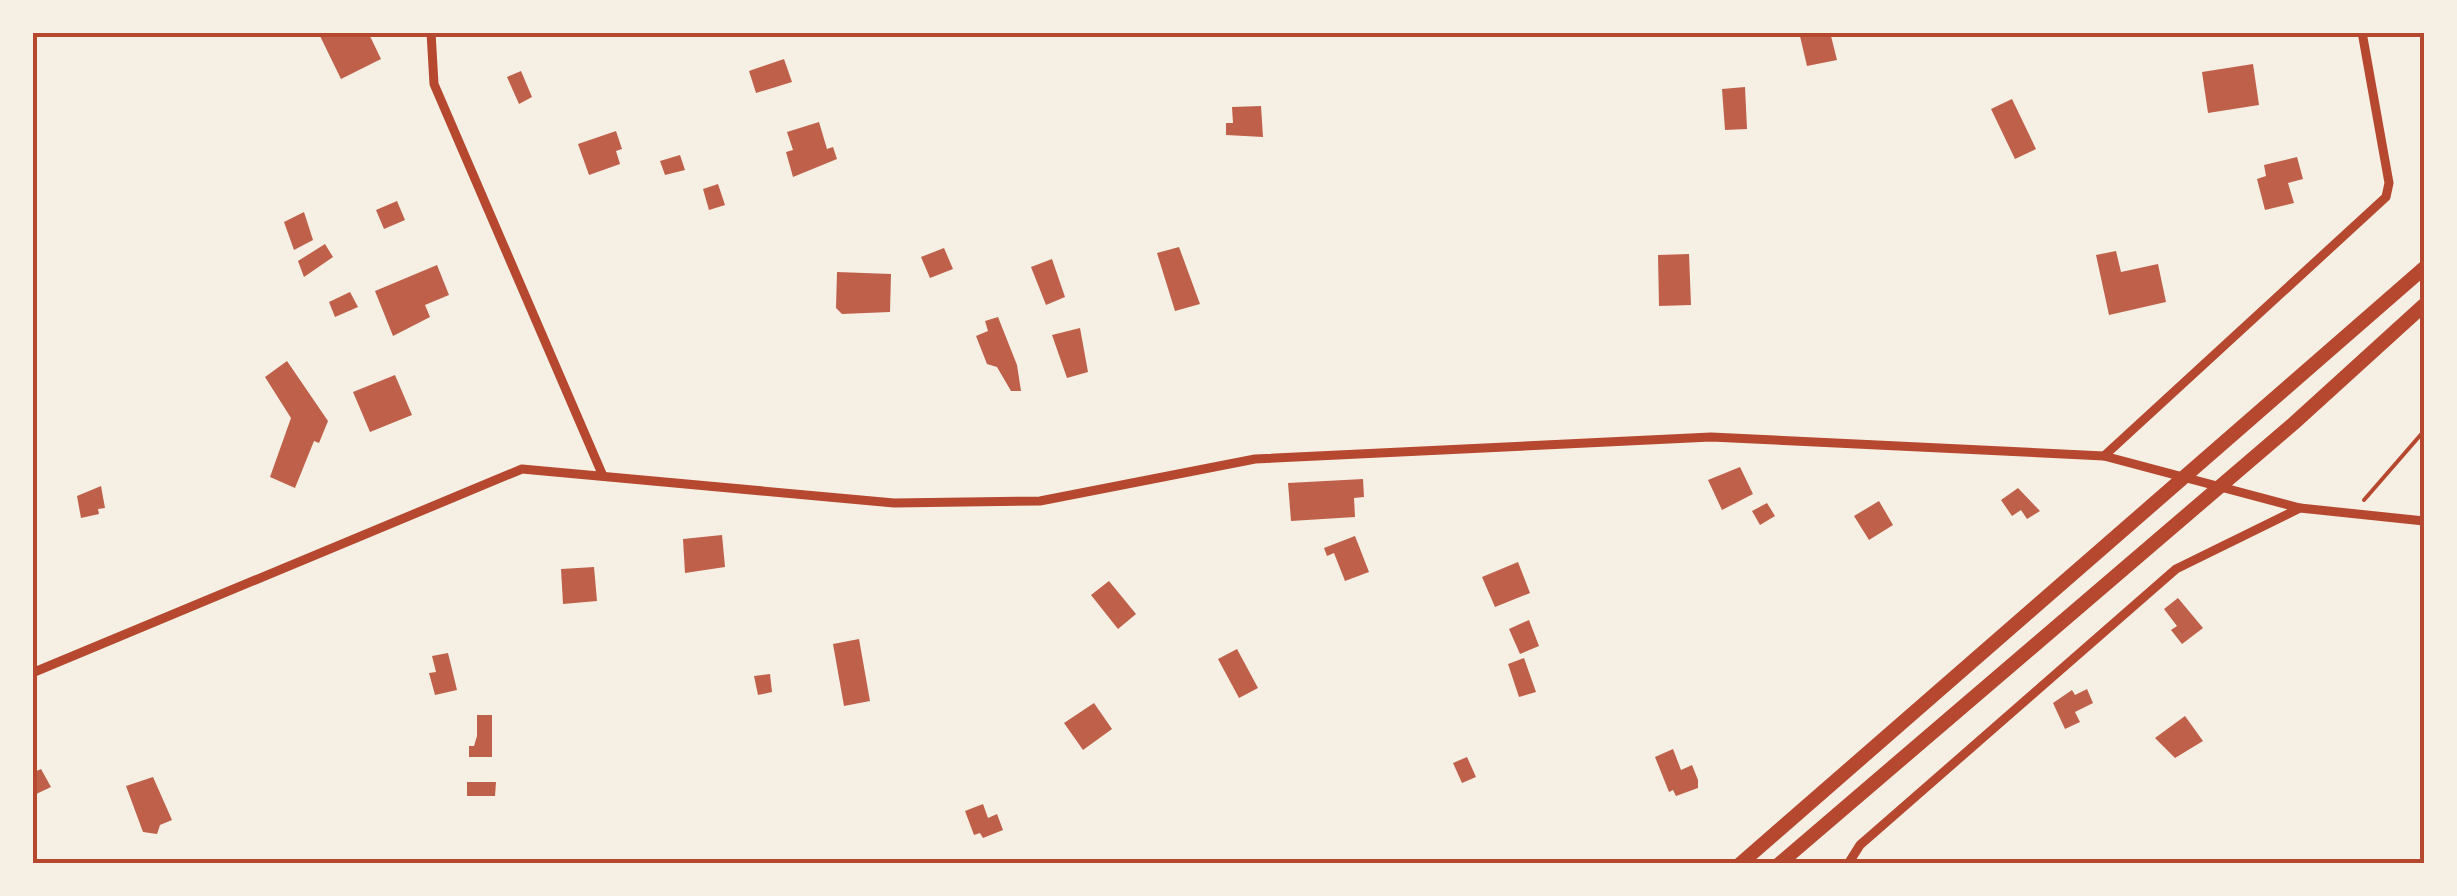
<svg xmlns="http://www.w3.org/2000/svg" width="2457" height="896" viewBox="0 0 2457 896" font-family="'Archivo Narrow',sans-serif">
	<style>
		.building { fill: #bf614a }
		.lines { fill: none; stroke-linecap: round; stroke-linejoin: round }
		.path { stroke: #b5482f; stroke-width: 4 }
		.minor { stroke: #b5482f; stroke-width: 9 }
		.trunk { stroke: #b5482f; stroke-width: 14 }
		.neatline { fill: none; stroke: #b5482f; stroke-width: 4 }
	</style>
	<rect width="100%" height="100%" fill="#f6efe4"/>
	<g class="building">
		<path d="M 329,32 L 368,32 L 381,59 L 341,79 L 320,36 Z"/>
		<path d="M 1799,32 L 1830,32 L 1837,60 L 1807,66 Z"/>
		<path d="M 784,59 L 792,82 L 756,93 L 749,71 Z"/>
		<path d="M 2253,64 L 2259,105 L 2208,113 L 2202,72 Z"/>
		<path d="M 521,71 L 532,97 L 519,104 L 507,77 Z"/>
		<path d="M 1745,87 L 1747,129 L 1725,130 L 1722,89 Z"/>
		<path d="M 2012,99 L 2036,149 L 2015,159 L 1991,109 Z"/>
		<path d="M 1261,106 L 1263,137 L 1226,135 L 1226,123 L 1233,123 L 1232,107 Z"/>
		<path d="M 819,122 L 827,149 L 833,147 L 837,159 L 793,177 L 786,152 L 793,150 L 787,132 Z"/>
		<path d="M 616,131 L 622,149 L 616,151 L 620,164 L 589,175 L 578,144 Z"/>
		<path d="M 680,155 L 685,170 L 665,175 L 660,161 Z"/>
		<path d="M 2297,157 L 2303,179 L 2288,183 L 2294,203 L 2265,210 L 2257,179 L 2266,176 L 2264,165 Z"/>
		<path d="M 718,184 L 725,205 L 709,210 L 703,189 Z"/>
		<path d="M 397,201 L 405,220 L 384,229 L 376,210 Z"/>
		<path d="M 304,212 L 313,240 L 294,250 L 284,222 Z"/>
		<path d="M 325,244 L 333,257 L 304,277 L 298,261 Z"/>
		<path d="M 1179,247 L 1200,304 L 1175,311 L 1157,253 Z"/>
		<path d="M 944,248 L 953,269 L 930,278 L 921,257 Z"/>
		<path d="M 2116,251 L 2121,272 L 2158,264 L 2166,302 L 2109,315 L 2096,255 Z"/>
		<path d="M 1689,254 L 1691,305 L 1659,306 L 1658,255 Z"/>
		<path d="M 1052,259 L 1065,297 L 1046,305 L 1031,267 Z"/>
		<path d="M 437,265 L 449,295 L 425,305 L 430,317 L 393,336 L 375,291 Z"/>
		<path d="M 837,272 L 891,274 L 890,312 L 842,314 L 836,308 Z"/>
		<path d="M 350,292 L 358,307 L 335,317 L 329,302 Z"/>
		<path d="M 998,317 L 1017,365 L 1021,391 L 1011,391 L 997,367 L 987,364 L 976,336 L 988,331 L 985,321 Z"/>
		<path d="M 1080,328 L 1088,372 L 1067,378 L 1052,335 Z"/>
		<path d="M 287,361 L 328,421 L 319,443 L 314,441 L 295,488 L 270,477 L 291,418 L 265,377 Z"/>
		<path d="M 395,375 L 412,415 L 370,432 L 353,392 Z"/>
		<path d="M 1740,467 L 1753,494 L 1722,510 L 1708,480 Z"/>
		<path d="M 1363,479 L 1364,497 L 1354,498 L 1355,517 L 1291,521 L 1288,483 Z"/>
		<path d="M 101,486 L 105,508 L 98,509 L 99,514 L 81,518 L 77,496 Z"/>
		<path d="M 2018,488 L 2040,511 L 2027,519 L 2021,510 L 2012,516 L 2001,500 Z"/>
		<path d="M 1879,501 L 1893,525 L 1869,540 L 1854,516 Z"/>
		<path d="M 1767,503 L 1775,516 L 1760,525 L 1752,511 Z"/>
		<path d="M 722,535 L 725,567 L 685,573 L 683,539 Z"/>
		<path d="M 1355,536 L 1369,572 L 1345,581 L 1334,553 L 1327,556 L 1324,548 Z"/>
		<path d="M 1518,562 L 1530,593 L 1495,607 L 1482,577 Z"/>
		<path d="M 594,567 L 597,601 L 563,604 L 561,569 Z"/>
		<path d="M 1109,581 L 1136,614 L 1118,629 L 1091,595 Z"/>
		<path d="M 2178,598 L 2203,628 L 2182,644 L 2171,630 L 2177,626 L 2164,609 Z"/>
		<path d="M 1529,620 L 1539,646 L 1520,654 L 1509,629 Z"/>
		<path d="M 859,639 L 870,701 L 844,706 L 833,644 Z"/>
		<path d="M 1237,649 L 1258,688 L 1239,698 L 1218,659 Z"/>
		<path d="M 448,653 L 457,690 L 435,695 L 429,673 L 436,672 L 432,656 Z"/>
		<path d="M 1524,658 L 1536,692 L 1519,697 L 1508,664 Z"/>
		<path d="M 770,674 L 772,692 L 758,695 L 754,676 Z"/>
		<path d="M 2087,689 L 2093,703 L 2075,712 L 2080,722 L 2065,729 L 2053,703 L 2072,690 L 2075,695 Z"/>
		<path d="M 1094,703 L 1112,729 L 1083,750 L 1064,723 Z"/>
		<path d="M 477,715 L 492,715 L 492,757 L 469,757 L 469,746 L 474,746 L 477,736 Z"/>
		<path d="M 2185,716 L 2203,741 L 2175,758 L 2155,738 Z"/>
		<path d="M 1673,749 L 1681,770 L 1692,765 L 1698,780 L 1698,788 L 1676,796 L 1673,790 L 1669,792 L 1655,757 Z"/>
		<path d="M 1467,757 L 1476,777 L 1462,783 L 1453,763 Z"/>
		<path d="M 41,769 L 51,787 L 32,796 L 32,773 Z"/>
		<path d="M 153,777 L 172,820 L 160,825 L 157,834 L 143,832 L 126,786 Z"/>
		<path d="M 467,782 L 496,782 L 495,796 L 467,796 Z"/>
		<path d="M 983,804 L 988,818 L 997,814 L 1003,830 L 983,838 L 980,833 L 974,835 L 965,811 Z"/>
	</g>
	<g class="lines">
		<path class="path" d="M 2364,500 L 2424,431"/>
		<g class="minor">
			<path d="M 431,32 L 434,84 L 603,476"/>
			<path d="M 2104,456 L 2386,197 L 2389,183 L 2362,32"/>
			<path d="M 32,673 L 522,469 L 894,503 L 1040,501 L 1255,459 L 1711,437 L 2104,456 L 2300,508 L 2424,521"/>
			<path d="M 1848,864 L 1860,845 L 2176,569 L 2300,508"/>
		</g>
		<g class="trunk">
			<path d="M 1740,864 L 2424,268"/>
			<path d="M 1779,864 L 2293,424 L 2424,305"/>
		</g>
	</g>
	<rect width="2457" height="896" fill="none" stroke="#f6efe4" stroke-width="70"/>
	<rect x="35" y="35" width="2387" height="826" class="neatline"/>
</svg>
